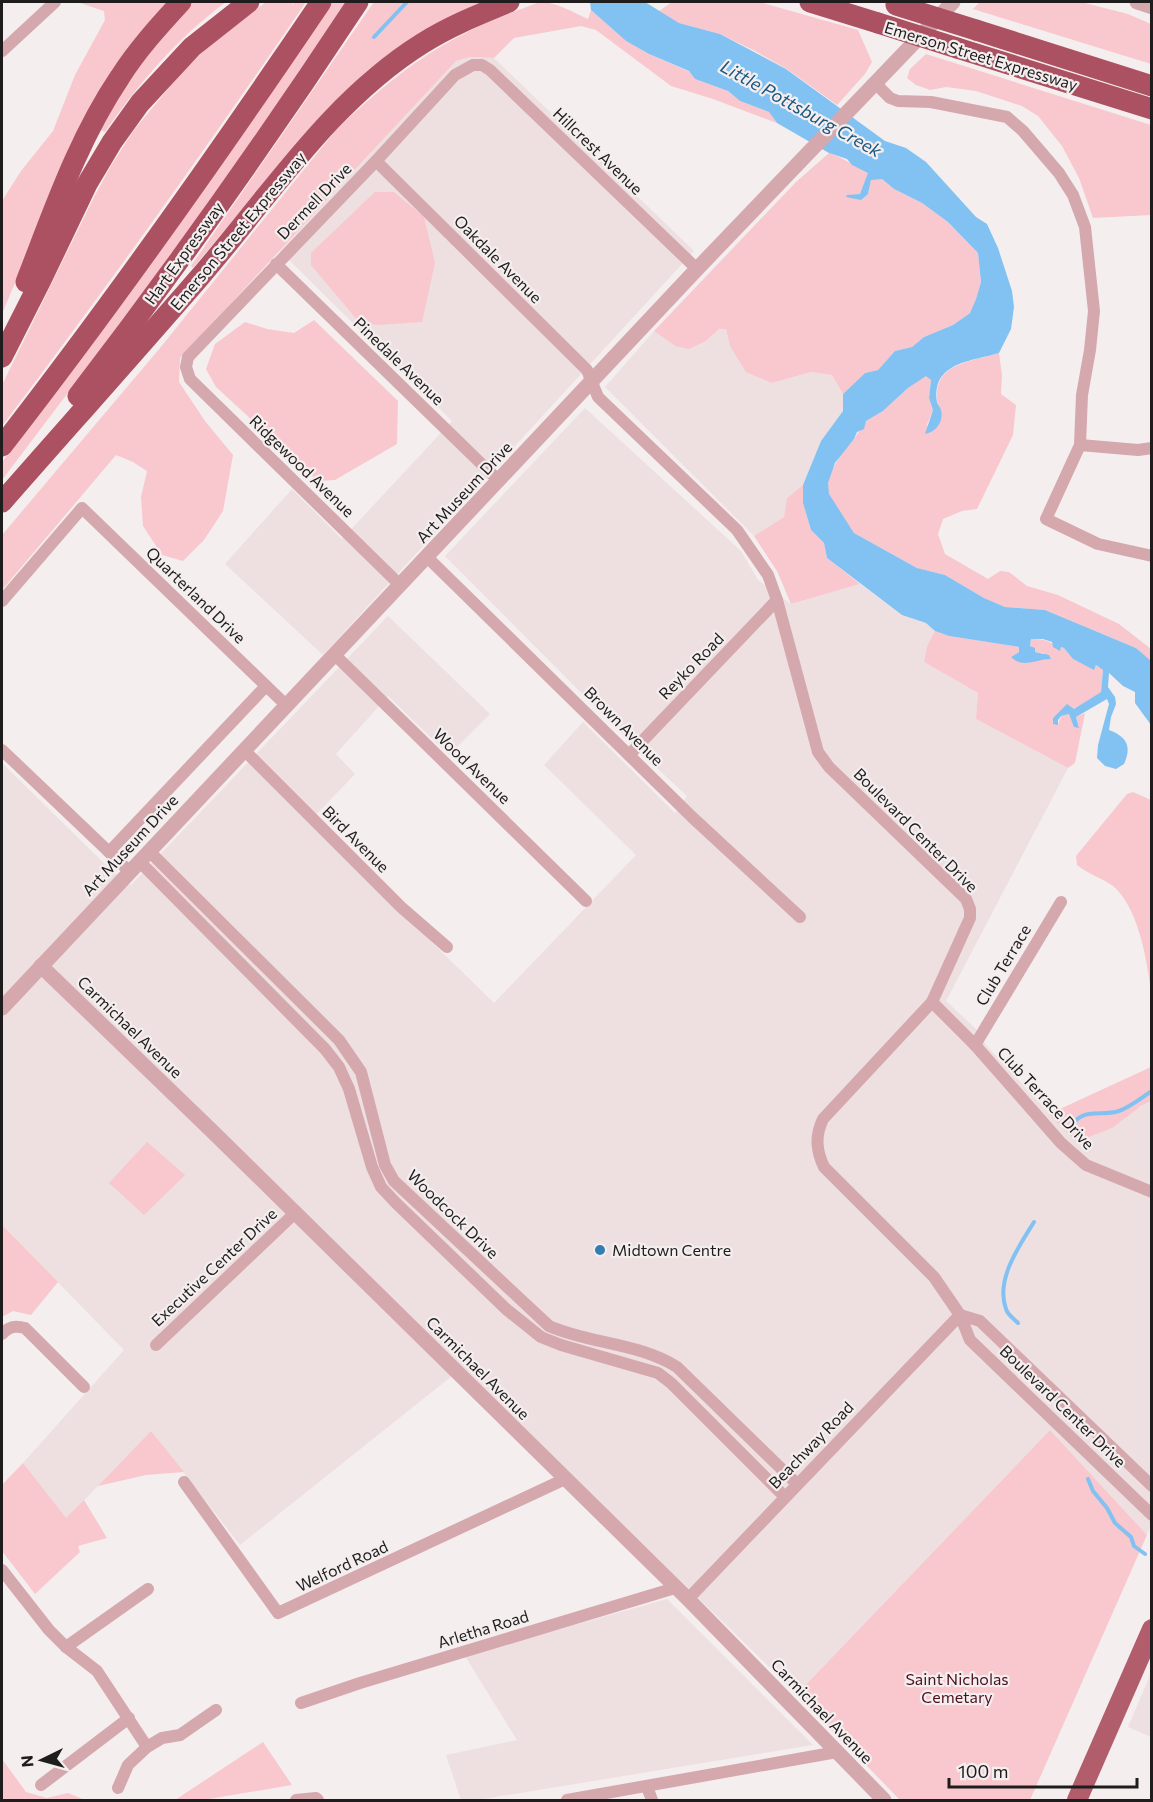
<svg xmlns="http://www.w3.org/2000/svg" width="1153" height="1802" viewBox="0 0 1153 1802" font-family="Commissioner,sans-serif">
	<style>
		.built { fill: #eedfe1 }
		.green { fill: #f8c8ce }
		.water { fill: #81c2f3 }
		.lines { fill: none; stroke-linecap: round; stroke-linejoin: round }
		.stream { stroke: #81c2f3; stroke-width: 4 }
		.minor { stroke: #d5a8ae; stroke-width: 12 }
		.tertiary { stroke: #d5a8ae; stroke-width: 15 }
		.trunk { stroke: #b25d6c; stroke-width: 20 }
		.motorway { stroke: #ac5162; stroke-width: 21 }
		.motorway-bridge { stroke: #ac5162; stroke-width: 21 }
		.poi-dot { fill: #327db1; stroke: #f4eeef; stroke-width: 2 }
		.labels { text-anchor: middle; stroke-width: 4.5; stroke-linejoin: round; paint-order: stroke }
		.street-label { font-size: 16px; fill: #1e1c1c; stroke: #f4eeef }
		.poi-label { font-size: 16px; fill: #1e1c1c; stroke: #f4eeef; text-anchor: start }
		.park-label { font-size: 16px; fill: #4c0f1f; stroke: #f4eeef }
		.water-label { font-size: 18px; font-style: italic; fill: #195780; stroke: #f4eeef }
	</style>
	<rect width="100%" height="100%" fill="#f4eeef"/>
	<g class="built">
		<path d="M 470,57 L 494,58 L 694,251 L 323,655 L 225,564 L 292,489 L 342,539 L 452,421 L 280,251 L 456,61 Z"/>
		<path d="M 719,329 L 726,329 L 730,346 L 772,383 L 811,372 L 832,375 L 843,394 L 843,411 L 821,441 L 803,485 L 787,498 L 784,517 L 754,536 L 605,387 L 654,331 L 675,346 L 706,341 Z"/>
		<path d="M 585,408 L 741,551 L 758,580 L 791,604 L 860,584 L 902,615 L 926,623 L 935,631 L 927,646 L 924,662 L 978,693 L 976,719 L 1068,768 L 946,1001 L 975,1028 L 986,1045 L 1076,1142 L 1151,1101 L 1152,1523 L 1147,1535 L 1050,1430 L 797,1694 L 462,1368 L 240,1545 L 151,1431 L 66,1519 L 23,1463 L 124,1350 L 2,1225 L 2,763 L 112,871 L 131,885 L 388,616 L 490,714 L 449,755 L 388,696 L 336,754 L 355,774 L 309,822 L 494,1003 L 636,855 L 544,765 L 583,722 L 675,813 L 687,796 L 644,756 L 445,556 Z"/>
		<path d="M 667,1599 L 813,1745 L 477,1800 L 461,1800 L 446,1755 L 517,1740 L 465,1656 Z"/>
		<path d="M 1151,1673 L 1151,1737 L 1128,1727 Z"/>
	</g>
	<g class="green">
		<path d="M 77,2 L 170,2 L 65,163 L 2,314 L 2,201 L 21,171 L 53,131 L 75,75 L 105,20 L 104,11 Z"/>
		<path d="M 188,2 L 226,2 C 177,38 139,83 105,132 L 101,130 L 112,99 Z"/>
		<path d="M 266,2 L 290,2 L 293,4 L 295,2 L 306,2 C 208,146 107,287 2,426 L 2,385 L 94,197 L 112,164 L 134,130 L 183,71 L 207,48 Z"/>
		<path d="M 333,2 L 346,2 L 230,173 L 154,279 L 2,480 L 2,462 L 54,394 L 254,117 Z"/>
		<path d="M 374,2 L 483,2 L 433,25 L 369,69 L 317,121 L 193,268 L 191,266 Z"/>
		<path d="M 540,2 C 557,2 572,12 588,19 L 591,10 L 626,41 L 649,54 L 690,72 L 695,79 L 728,91 L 740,101 L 769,112 L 777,123 L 713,99 L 671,86 L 596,30 L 581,26 L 514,38 L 494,58 L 470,57 L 456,61 L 180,358 L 179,382 L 205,421 L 233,455 L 223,511 L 204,540 L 183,561 L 162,555 L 143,526 L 141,497 L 147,471 L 133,462 L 116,455 L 2,590 L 2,535 L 160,348 L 336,130 C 373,95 414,59 460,36 C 486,22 513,12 540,2 Z"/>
		<path d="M 672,2 L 759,2 L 858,30 L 872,62 L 865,74 L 837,105 L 787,69 L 755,51 L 720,34 L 679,23 L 659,11 Z"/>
		<path d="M 980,2 L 1081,2 L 1128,14 L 1151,24 L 1151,64 L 973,9 Z"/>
		<path d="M 926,54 L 1151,125 L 1151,215 L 1093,218 L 1079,178 L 1062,146 L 1038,116 L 1022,106 L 976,91 L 946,87 L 930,90 L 916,85 L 907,78 L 910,69 Z"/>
		<path d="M 829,153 C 844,158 854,166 869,173 L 860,194 L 848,195 L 868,194 L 871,179 L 882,179 L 894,189 L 922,203 L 948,222 L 978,253 L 981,282 L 976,299 L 970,313 L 953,325 L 924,337 L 912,347 L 895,351 L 878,370 L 865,373 L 843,394 L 832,375 L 811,372 L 772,383 L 746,372 L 730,346 L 726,329 L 719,329 L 706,341 L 689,349 L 675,346 L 654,331 L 796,182 Z"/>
		<path d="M 375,192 L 394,192 L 424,217 L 435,263 L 422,322 L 377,325 L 359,322 L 311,265 L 311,253 Z"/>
		<path d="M 314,320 L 398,401 L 397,444 L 335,480 L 318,481 L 216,387 L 206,369 L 215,344 L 245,322 L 267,329 L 294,333 Z"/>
		<path d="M 999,353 L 1002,375 L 1001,394 L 1016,405 L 1013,435 L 977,509 L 962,511 L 943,519 L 938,534 L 945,554 L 988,579 L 1000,571 L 1009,572 L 1027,586 L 1058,595 L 1119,624 L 1151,649 L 1151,662 L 1136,648 L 1045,610 L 1005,607 L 984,598 L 945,575 L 917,568 L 854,533 L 828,494 L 828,483 L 830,473 L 844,450 L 854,439 L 866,421 L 883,411 L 908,388 L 926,375 L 931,380 L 929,398 L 933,410 L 926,427 L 941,410 C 937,404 937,401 937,393 C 938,362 976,361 999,353 Z"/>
		<path d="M 803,485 L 803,503 L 811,530 L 824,543 L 827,558 L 860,584 L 791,604 L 777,571 L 754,536 L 784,517 L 787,498 Z"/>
		<path d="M 935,631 L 949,636 L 1019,647 L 1019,652 L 1011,657 C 1024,661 1036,667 1044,653 L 1035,652 L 1030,647 L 1031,639 C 1045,639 1051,641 1060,650 L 1061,647 L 1064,648 L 1073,659 L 1094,669 L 1096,665 L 1103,670 L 1101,692 L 1080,706 L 1053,718 L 1058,725 L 1061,716 L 1069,714 L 1079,727 L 1076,717 L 1085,713 L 1075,763 L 1068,768 L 976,719 L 978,693 L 924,662 L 927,646 Z"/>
		<path d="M 1133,792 L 1151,800 L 1151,986 L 1150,984 C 1146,955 1137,906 1113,886 C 1102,878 1088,874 1077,865 L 1076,856 L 1127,794 Z"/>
		<path d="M 1151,1067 L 1151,1101 L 1141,1106 L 1112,1128 L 1076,1142 L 1049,1114 Z"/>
		<path d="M 147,1142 L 185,1175 L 144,1215 L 109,1183 Z"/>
		<path d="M 2,1225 L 58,1282 L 31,1315 L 13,1311 L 2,1317 Z"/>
		<path d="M 1050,1430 L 1147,1535 L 1030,1800 L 900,1800 L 797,1694 Z"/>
		<path d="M 151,1431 L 184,1472 L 146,1475 L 98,1486 Z"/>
		<path d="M 23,1463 L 66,1518 L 84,1500 L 107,1538 L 78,1546 L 80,1552 L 35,1594 L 2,1551 L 2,1485 Z"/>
		<path d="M 263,1742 L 292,1785 L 203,1800 L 175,1800 Z"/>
		<path d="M 2,1759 L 26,1792 L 47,1798 L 68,1793 L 85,1800 L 2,1800 Z"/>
	</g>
	<path class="water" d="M 590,2 L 645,2 L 679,23 L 720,34 L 786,69 L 885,141 L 906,148 L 926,162 L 976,217 L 987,224 L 998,248 L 1012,291 L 1014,307 L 1011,329 L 999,353 C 981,359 956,360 943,375 C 937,381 935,393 937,402 C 938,406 940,406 941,410 C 944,422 936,432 925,434 L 933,410 L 929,398 L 931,380 L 926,376 L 908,388 L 883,411 L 866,421 L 864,429 L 857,432 L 854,439 L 835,463 L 828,483 L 829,494 L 854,533 L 917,568 L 945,575 L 984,598 L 1005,607 L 1045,610 L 1136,648 L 1151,661 L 1151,725 L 1135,703 L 1135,692 L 1123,686 L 1109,673 L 1108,687 L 1115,697 L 1116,704 L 1111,717 L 1109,730 C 1127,737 1132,746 1124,764 L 1116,769 L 1105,766 L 1097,758 L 1098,745 L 1109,704 L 1107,699 L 1076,717 L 1079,728 L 1074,727 L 1069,714 L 1061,716 L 1058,720 L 1058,725 L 1053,724 L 1053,718 L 1067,704 L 1074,709 L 1101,692 L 1103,670 L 1096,665 L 1094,670 L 1073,659 L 1064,648 L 1061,647 L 1060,651 L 1053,647 L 1052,642 L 1043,639 L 1031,639 L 1030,646 L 1035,648 L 1035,652 L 1049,655 L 1051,659 C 1036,659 1023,669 1011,657 L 1019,652 L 1019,647 L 949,636 L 935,631 L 926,623 L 902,615 L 827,558 L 824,543 L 811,530 L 803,503 L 803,485 L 821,441 L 843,411 L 843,394 L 865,373 L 878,370 L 895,351 L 912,347 L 924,337 L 953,325 L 970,313 L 976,299 L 981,282 L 978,253 L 948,222 L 922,203 L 894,189 L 882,179 L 871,180 L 868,194 L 861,200 L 846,197 L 847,195 L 860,194 L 868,173 L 852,165 L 847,159 L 829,153 L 777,123 L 769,112 L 740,101 L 728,91 L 695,79 L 689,71 L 649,54 L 626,41 L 591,10 Z"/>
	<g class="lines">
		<g class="stream">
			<path d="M 374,37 L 407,2"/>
			<path d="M 1072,1125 C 1084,1107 1101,1117 1119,1111 C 1130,1107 1141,1098 1152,1091"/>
			<path d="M 1018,1323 C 1014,1319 1007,1314 1006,1309 C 995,1279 1020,1245 1034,1222"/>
			<path d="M 1088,1479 L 1093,1491 L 1107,1508 L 1115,1523 L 1131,1537 L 1134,1546 L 1145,1554"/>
		</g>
		<g class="minor">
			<path d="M 2,51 L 55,2"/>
			<path d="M 875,83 L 890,98 L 898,101 L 931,102 L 1007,117 L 1023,131 L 1059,173 L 1073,195 L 1085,227 L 1094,311 L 1090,350 L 1082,395 L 1080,445 L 1046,519 L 1098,544 L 1152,556"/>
			<path d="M 376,161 L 587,370 L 598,397 L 737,530 L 768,575 L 777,600 L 818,752 L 829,767 L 966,899 L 970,909 L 970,918 L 932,1002 L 823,1119 C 815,1136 816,1150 824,1167 L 934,1277 L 960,1315 L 970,1340 L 1152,1515"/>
			<path d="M 276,264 L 499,481"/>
			<path d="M 1080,445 L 1138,450 L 1152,448"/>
			<path d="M 427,557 L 692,817 L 800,917"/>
			<path d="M 400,585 L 190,379 L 186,367 L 188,357 L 376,161 L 455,75 L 473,65 L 482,65 L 490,70 L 697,269"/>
			<path d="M 2,601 L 82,508 L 287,706"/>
			<path d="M 335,655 L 586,901"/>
			<path d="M 2,750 L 130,872"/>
			<path d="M 245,751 L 401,907 L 447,947"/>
			<path d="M 629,755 L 777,600"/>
			<path d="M 149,851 L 339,1040 L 361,1072 L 385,1165 L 394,1181 L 549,1326 C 590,1344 639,1343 677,1367 L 797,1484"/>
			<path d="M 109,852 L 266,686"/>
			<path d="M 139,861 L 325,1049 L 339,1067 L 349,1089 L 372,1167 L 381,1187 L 396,1203 L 506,1309 L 541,1337 L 561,1345 L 658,1373 L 671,1383 L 784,1496"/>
			<path d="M 932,1002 L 975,1045 L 1061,1143 L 1086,1165 L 1152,1192"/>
			<path d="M 975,1045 L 1061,902"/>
			<path d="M 960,1315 L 980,1321 L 1152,1486"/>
			<path d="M 2,1334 C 9,1327 14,1325 25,1328 L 84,1387"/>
			<path d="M 156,1345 L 295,1213"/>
			<path d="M 184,1482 L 278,1613 L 565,1479"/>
			<path d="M 2,1570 L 49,1630 L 66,1647 L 97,1671 L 147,1747"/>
			<path d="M 688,1599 L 960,1315"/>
			<path d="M 66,1647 L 148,1589"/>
			<path d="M 301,1703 L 360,1683 L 675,1588"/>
			<path d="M 41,1785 L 129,1718"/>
			<path d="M 647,1787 L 652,1800"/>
			<path d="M 118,1788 L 128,1765 L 147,1747 L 162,1738 L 180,1735 L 216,1710"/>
			<path d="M 296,1800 L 316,1798 L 318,1800"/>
			<path d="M 567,1800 L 837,1752"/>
		</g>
		<g class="tertiary">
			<path d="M 1137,2 L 1152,7"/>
			<path d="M 41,966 L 213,1132 L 688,1599 L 884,1800"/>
			<path d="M 2,1008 L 697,269 L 953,2"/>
		</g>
		<path class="trunk" d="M 1077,1800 L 1152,1629"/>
		<g class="motorway">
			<path d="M 810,2 L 878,23"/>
			<path d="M 976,30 L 1152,86"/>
			<path d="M 957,48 L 1152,109"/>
			<path d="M 26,282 C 53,213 78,139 120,77 C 137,50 159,26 181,2"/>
			<path d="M 2,357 L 41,280 L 87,184 L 112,142 L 140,103 L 192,47 L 249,2"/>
			<path d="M 78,396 C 176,268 269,137 358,2"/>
			<path d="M 2,446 C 114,302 219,153 321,2"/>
			<path d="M 2,502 C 67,428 134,353 199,278 C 269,197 331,100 423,43 C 450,26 480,14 509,2"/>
		</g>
		<g class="motorway-bridge">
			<path d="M 896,5 L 976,30"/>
			<path d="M 878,23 L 957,48"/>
		</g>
	</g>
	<circle class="poi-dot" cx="600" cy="1250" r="6"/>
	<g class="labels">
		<g class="street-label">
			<text transform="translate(981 56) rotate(17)" y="6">Emerson Street Expressway</text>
			<text transform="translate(598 151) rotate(44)" y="6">Hillcrest Avenue</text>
			<text transform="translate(314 201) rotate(-46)" y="6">Dermell Drive</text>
			<text transform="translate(238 231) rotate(-50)" y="6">Emerson Street Expressway</text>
			<text transform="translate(184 253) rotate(-54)" y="6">Hart Expressway</text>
			<text transform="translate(498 259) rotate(45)" y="6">Oakdale Avenue</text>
			<text transform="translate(399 361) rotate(44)" y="6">Pinedale Avenue</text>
			<text transform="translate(302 466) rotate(44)" y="6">Ridgewood Avenue</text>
			<text transform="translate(464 492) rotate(-47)" y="6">Art Museum Drive</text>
			<text transform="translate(196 595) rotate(44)" y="6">Quarterland Drive</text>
			<text transform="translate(691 666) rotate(-46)" y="6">Reyko Road</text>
			<text transform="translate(624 726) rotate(45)" y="6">Brown Avenue</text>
			<text transform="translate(472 766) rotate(44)" y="6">Wood Avenue</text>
			<text transform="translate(916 830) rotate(45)" y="6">Boulevard Center Drive</text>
			<text transform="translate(356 839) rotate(45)" y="6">Bird Avenue</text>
			<text transform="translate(130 845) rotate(-47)" y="6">Art Museum Drive</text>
			<text transform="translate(1003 965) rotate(-59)" y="6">Club Terrace</text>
			<text transform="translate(130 1027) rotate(44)" y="6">Carmichael Avenue</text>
			<text transform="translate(1046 1098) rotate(47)" y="6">Club Terrace Drive</text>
			<text transform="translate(453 1214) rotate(44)" y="6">Woodcock Drive</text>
			<text transform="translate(214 1267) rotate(-43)" y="6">Executive Center Drive</text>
			<text transform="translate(478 1368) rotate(45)" y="6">Carmichael Avenue</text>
			<text transform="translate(1063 1406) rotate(44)" y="6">Boulevard Center Drive</text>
			<text transform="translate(811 1445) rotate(-46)" y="6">Beachway Road</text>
			<text transform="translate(342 1566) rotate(-25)" y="6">Welford Road</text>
			<text transform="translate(483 1629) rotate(-17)" y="6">Arletha Road</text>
			<text transform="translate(822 1711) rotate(46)" y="6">Carmichael Avenue</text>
		</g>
		<g class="poi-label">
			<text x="612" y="1256">Midtown Centre</text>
		</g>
		<g class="park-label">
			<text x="957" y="1685">Saint Nicholas<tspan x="957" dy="18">Cemetary</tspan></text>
		</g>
		<g class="water-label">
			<text transform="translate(801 109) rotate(29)" y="6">Little Pottsburg Creek</text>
		</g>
	</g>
	<rect width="1153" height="1802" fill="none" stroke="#1e1c1c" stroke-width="6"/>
	<g transform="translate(42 1760) rotate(265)" stroke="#f4eeef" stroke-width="4.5" paint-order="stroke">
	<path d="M0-4.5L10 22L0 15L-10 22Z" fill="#1e1c1c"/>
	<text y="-9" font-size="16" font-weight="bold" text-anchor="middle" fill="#1e1c1c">N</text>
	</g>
	<path d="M949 1778v9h188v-9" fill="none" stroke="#1e1c1c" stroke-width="3"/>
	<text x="958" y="1778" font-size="18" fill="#1e1c1c" stroke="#f4eeef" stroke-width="4.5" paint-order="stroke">100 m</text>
</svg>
